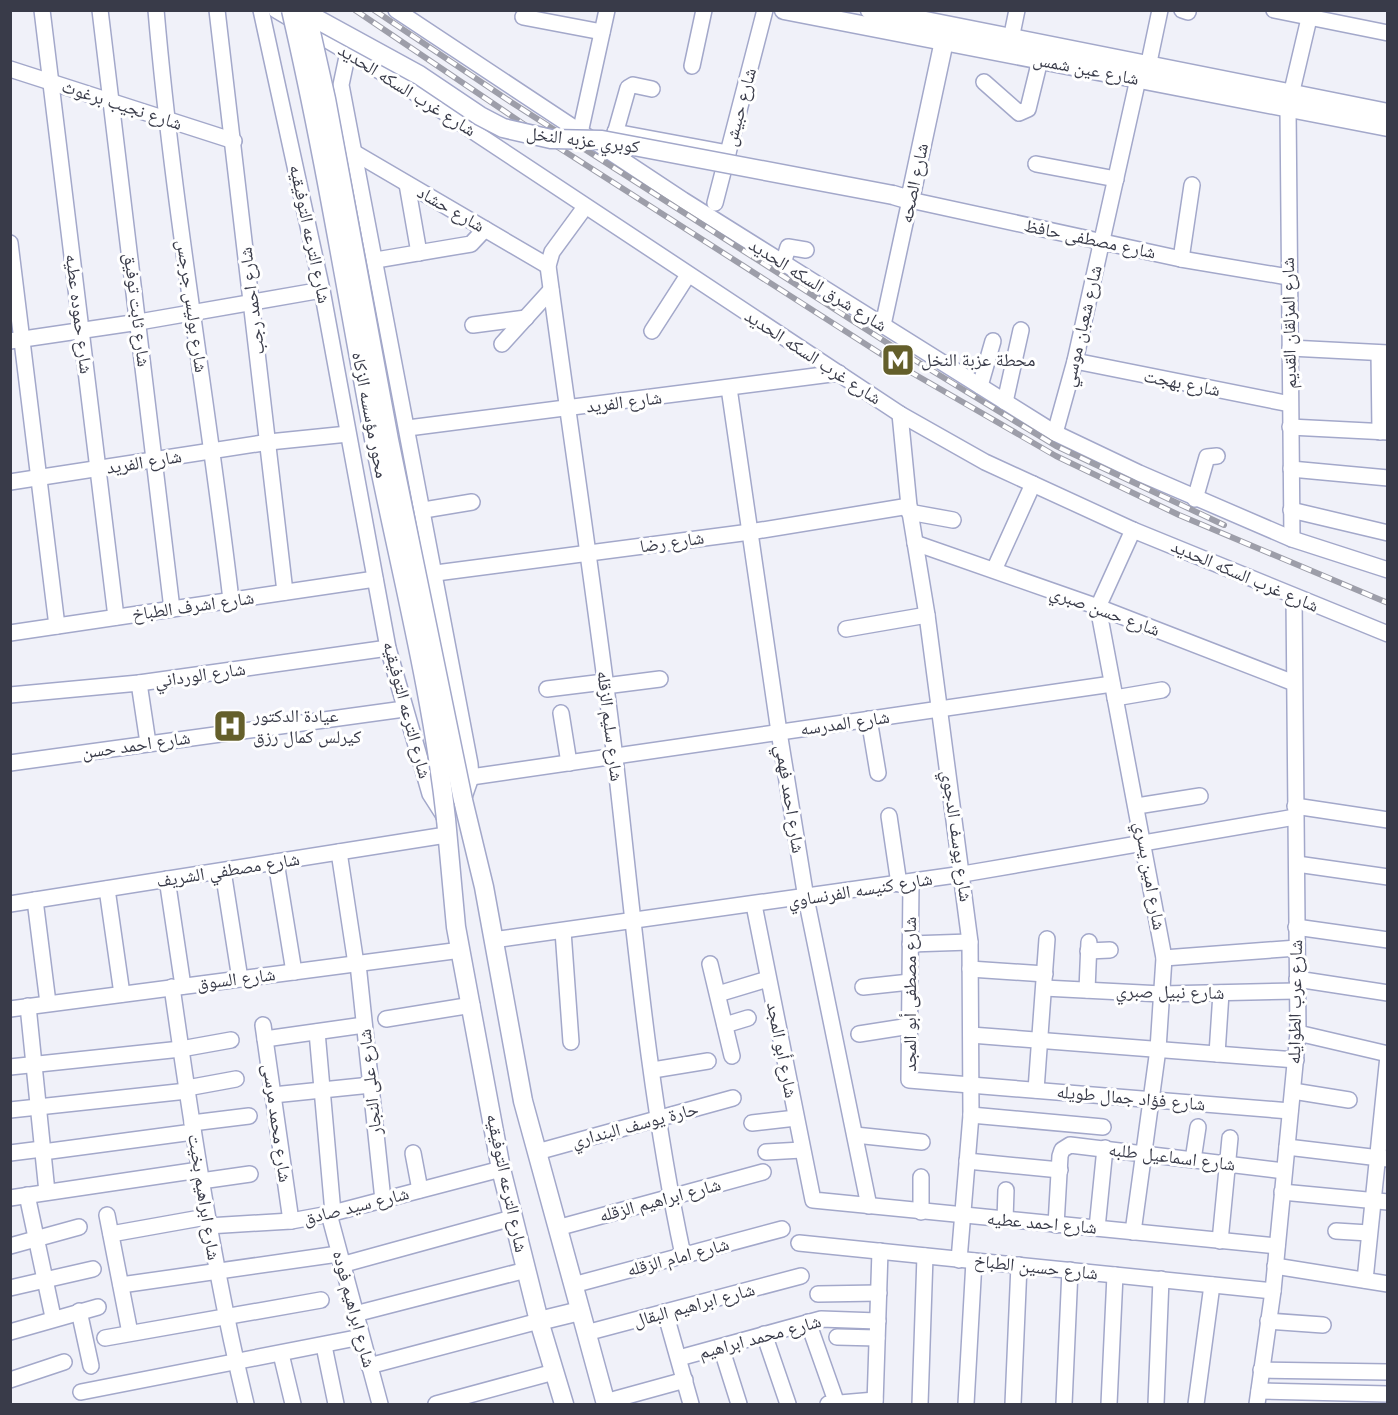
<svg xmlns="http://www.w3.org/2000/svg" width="1398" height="1415" viewBox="0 0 1398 1415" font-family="'Noto Sans','Noto Naskh Arabic',sans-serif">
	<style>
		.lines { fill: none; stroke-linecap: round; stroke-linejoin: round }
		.minor-casing { stroke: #a3a8ca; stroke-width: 18 }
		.major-casing { stroke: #a3a8ca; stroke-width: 21 }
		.minor { stroke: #fff; stroke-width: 15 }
		.major { stroke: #fff; stroke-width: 18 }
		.rail-casing { stroke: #9d9ea9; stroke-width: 6 }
		.rail { stroke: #fff; stroke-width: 4; stroke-dasharray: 11; stroke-linecap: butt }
		.major-bridge-casing { stroke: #a3a8ca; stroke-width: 21; stroke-linecap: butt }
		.major-bridge { stroke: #fff; stroke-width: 18 }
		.labels { text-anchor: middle; stroke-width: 6; stroke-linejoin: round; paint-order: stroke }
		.street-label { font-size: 18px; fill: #393b49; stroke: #fff }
		.poi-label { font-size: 18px; fill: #393b49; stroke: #fff; text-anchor: start }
	</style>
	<rect width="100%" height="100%" fill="#f0f1f9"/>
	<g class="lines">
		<g class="minor-casing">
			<g id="minor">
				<path d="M 42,10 L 116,617"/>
				<path d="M 100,10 L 172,609"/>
				<path d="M 156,10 C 173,208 208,403 231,600"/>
				<path d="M 217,10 L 285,592"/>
				<path d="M 261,10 L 322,290 L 388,648 L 430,794 L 446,819"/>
				<path d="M 276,10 L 400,83 L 900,414 L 985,462 L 1133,530 L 1388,634"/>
				<path d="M 396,10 L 683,200 L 1055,433 L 1139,473 L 1292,539 L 1388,570"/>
				<path d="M 1182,10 L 1188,12"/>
				<path d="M 1274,10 L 1388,33"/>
				<path d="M 523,17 L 602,32"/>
				<path d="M 1011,39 L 1017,10"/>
				<path d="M 348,52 L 341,85 L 470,764 L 471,777 L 463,800"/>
				<path d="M 692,66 L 704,10"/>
				<path d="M 1148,67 L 1160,10"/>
				<path d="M 10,69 L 234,141"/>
				<path d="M 984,82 L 1019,113 L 1028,109 L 1040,60"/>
				<path d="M 1291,95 L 1311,10"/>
				<path d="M 1288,108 L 1292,539"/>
				<path d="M 615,132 L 728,153"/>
				<path d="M 580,133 L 607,10"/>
				<path d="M 613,141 L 628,88 L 633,85 L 652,89"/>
				<path d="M 355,153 L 548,266"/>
				<path d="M 1036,164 L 1116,179"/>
				<path d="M 407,184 L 419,253"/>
				<path d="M 715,203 L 765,10"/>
				<path d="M 585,207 L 552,252 L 548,266 C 570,430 595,594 615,758 C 634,924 648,1092 683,1255"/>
				<path d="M 10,243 L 57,626"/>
				<path d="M 1181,259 L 1192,185"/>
				<path d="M 376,260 L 471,244 L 485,229"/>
				<path d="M 783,264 L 788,247 L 806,250"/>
				<path d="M 473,325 L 526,318"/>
				<path d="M 883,325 L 910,200 L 1181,259 L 1288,277"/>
				<path d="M 652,331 L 688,275"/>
				<path d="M 10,341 L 139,322 L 322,290"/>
				<path d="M 502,344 L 551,290"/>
				<path d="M 1290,348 L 1388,353"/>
				<path d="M 1379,353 L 1380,432"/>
				<path d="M 1075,361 L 1290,404"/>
				<path d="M 980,386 L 993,341"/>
				<path d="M 729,388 L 779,732 L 806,898 L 869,1206"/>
				<path d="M 1005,402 L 1021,330"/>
				<path d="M 900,414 L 909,506 L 927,615 L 970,942 L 971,1115 L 959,1260"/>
				<path d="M 1290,427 L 1388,432"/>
				<path d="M 408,428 L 839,373"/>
				<path d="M 1055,433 L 1075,361 L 1138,79"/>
				<path d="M 1291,469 L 1388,478"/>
				<path d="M 10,482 L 269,442 L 348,434"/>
				<path d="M 1195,499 L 1207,457 L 1217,456"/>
				<path d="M 424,510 L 472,502"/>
				<path d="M 1291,510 L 1388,533"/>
				<path d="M 909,512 L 953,520"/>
				<path d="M 1133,530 L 1098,607 L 1164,958 L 1158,1049 L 1133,1232"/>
				<path d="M 915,543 L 1098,607 L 1294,683"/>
				<path d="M 994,570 L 1033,484"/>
				<path d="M 436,573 L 750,532 L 909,506"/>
				<path d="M 846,629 L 927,615"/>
				<path d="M 10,633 L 375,579"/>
				<path d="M 139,683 L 148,743"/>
				<path d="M 605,686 L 660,679"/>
				<path d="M 547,689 L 604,682"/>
				<path d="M 10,695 L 139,683 L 388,648"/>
				<path d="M 1115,698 L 1162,690"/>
				<path d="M 561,713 L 569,763"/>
				<path d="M 869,719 L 878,773"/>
				<path d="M 10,763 L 404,709"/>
				<path d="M 471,777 L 1112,684"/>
				<path d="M 1137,806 L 1200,796"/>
				<path d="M 1295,806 L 1388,820"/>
				<path d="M 889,816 L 899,884"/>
				<path d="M 339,852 L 356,964"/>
				<path d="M 276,862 L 294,972"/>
				<path d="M 1297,864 L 1388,877"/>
				<path d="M 223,871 L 240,979"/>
				<path d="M 167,879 L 183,986"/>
				<path d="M 911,882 L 909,1080 L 1290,1111"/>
				<path d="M 107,889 L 122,994"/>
				<path d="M 35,900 L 48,1003"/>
				<path d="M 10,904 L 446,835"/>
				<path d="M 754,905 L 813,1200 L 1277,1246"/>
				<path d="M 1296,927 L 1388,940"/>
				<path d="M 563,931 L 571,1042"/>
				<path d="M 493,940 L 963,874 L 1295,817"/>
				<path d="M 910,944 L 970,942"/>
				<path d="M 1088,951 L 1110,950"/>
				<path d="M 1164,958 L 1297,948"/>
				<path d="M 358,964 L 383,1200"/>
				<path d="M 710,964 L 732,1056"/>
				<path d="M 970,969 L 1045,974"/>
				<path d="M 1297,979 L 1388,993"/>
				<path d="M 172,987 C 192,1128 213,1267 246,1404"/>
				<path d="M 863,987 L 910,982"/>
				<path d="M 1044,988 L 1162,994 L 1297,991"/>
				<path d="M 1087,990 L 1089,942"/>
				<path d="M 718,994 L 768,979"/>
				<path d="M 28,1006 L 47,1192"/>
				<path d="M 10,1009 L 461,950"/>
				<path d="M 386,1019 L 472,1005"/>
				<path d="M 263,1025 L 291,1221"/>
				<path d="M 725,1025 L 748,1018"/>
				<path d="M 317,1032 L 333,1213"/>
				<path d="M 1298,1033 L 1388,1054"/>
				<path d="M 859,1034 L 910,1026"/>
				<path d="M 971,1035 L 1296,1060"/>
				<path d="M 265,1039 L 364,1025"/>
				<path d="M 1217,1054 L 1221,993"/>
				<path d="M 10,1067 L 181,1049 L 231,1040"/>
				<path d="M 653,1070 L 708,1061"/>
				<path d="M 187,1088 L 236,1079"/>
				<path d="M 1036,1090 L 1047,939"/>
				<path d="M 1293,1091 L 1349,1100"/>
				<path d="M 273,1095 L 371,1085"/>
				<path d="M 10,1110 L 187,1091"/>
				<path d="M 971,1115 L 1103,1127"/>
				<path d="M 192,1123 L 249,1116"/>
				<path d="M 752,1123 L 796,1118"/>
				<path d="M 855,1135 L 922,1142"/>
				<path d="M 1287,1147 L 1388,1159"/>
				<path d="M 43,1152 L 193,1132"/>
				<path d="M 537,1152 L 733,1098"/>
				<path d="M 766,1152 L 802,1150"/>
				<path d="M 10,1153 L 42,1149"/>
				<path d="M 413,1153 L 420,1190"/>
				<path d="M 1193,1160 L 1198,1127"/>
				<path d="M 967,1161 L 1060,1170"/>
				<path d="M 921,1177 L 921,1212"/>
				<path d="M 201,1181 L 250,1174"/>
				<path d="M 1282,1192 L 1388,1202"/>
				<path d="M 27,1195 L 53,1317"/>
				<path d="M 10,1198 L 199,1170"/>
				<path d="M 329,1214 L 380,1404"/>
				<path d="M 107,1215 L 130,1333"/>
				<path d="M 1005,1220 L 1006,1190"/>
				<path d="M 1056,1225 L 1060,1156 L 1062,1150 L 1070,1145 L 1284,1171"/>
				<path d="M 208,1226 L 291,1221 L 329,1214 L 501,1169"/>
				<path d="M 557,1228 L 763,1172"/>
				<path d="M 1097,1228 L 1105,1148"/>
				<path d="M 1336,1231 L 1369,1233"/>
				<path d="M 111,1234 L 206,1217"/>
				<path d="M 1220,1241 L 1230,1138"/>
				<path d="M 799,1243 L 1273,1291"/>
				<path d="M 10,1246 L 79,1227"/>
				<path d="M 341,1265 L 512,1218"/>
				<path d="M 1275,1266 L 1388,1284"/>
				<path d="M 1365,1280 L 1388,1056"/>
				<path d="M 121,1285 L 338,1254"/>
				<path d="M 573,1285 L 782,1229"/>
				<path d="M 10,1288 L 93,1269"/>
				<path d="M 818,1294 L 879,1293"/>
				<path d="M 79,1311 L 91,1366"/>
				<path d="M 665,1312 L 691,1404"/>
				<path d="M 355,1314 L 526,1270"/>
				<path d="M 1268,1321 L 1323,1325"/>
				<path d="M 808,1322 L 837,1404"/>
				<path d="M 10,1332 L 98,1307"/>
				<path d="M 586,1333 L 801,1276"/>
				<path d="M 764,1334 L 788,1404"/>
				<path d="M 837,1337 L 877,1338"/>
				<path d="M 105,1338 L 321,1300"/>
				<path d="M 324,1346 L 336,1404"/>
				<path d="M 721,1347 L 739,1404"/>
				<path d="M 281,1354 L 293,1404"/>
				<path d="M 679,1358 L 821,1319 L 878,1321"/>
				<path d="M 369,1366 L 539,1321"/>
				<path d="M 1261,1370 L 1388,1372"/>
				<path d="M 10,1380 L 64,1362"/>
				<path d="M 1259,1391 L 1388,1394"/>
				<path d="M 81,1392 L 361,1337"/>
				<path d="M 605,1402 L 685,1380"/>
				<path d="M 436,1404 L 554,1372"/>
				<path d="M 828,1404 L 875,1400"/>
				<path d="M 875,1404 L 880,1251"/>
				<path d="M 920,1404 L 925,1256"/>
				<path d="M 966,1404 L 974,1261"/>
				<path d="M 1013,1404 L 1019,1265"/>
				<path d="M 1064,1404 L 1070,1270"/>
				<path d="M 1109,1404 L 1115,1275"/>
				<path d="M 1156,1404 L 1161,1279"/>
				<path d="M 1196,1404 L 1212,1285"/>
				<path d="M 1257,1404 L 1273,1291 L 1298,1033 L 1294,597"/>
			</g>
		</g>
		<g class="major-casing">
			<g id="major">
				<path d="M 784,10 L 1388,127"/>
				<path d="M 870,10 L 1388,113"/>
				<path d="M 893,195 L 910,200 L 944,41"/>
				<path d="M 463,800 L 484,887 L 523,1101 L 606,1404"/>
				<path d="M 446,819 L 456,927 L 501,1169 L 539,1321 L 564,1404"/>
				<path d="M 539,1321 L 580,1311"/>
			</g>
		</g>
		<use href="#minor" class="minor"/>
		<use href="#major" class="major"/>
		<g class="rail-casing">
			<g id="rail">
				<path d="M 355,10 L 550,142 L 895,363 L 1056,456 L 1179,515 L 1388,603"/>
				<path d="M 374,10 L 511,102 L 903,353 L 1056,446 L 1224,525"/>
			</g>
		</g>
		<use href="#rail" class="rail"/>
		<g class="major-bridge-casing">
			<g id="major-bridge">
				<path d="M 291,10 C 324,152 347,296 374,439 C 399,566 432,690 446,819"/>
				<path d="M 306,10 L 326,99 L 389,440 L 463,800"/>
				<path d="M 302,11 L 419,75 L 480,116 L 503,128 L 551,139 L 602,140 L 893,195"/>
			</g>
		</g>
		<use href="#major-bridge" class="major-bridge"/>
	</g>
	<defs>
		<g id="metro-square" transform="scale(1.725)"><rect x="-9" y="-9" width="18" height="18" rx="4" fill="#645f2b" stroke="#fff"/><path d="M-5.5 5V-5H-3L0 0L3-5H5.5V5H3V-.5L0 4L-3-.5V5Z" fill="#fff"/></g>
		<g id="hospital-square" transform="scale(1.725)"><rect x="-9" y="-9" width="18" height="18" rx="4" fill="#645f2b" stroke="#fff"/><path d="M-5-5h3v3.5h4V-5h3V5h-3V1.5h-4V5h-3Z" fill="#fff"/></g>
	</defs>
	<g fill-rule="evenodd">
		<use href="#metro-square" x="898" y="360"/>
		<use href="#hospital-square" x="230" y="726"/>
	</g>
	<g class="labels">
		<g class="street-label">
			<text transform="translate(1086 69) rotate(11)" y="6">شارع عين شمس</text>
			<text transform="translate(407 90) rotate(32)" y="6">شارع غرب السكه الحديد</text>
			<text transform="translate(122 105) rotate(18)" y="6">شارع نجيب برغوث</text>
			<text transform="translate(740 107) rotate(-75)" y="6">شارع حبيش</text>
			<text transform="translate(583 140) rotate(7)" y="6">كوبري عزبه النخل</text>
			<text transform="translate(914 183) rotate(-78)" y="6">شارع الصحه</text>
			<text transform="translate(451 209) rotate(30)" y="6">شارع حشاد</text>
			<text transform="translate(310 234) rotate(78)" y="6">شارع الترعه التوفيقيه</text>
			<text transform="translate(1090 239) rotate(12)" y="6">شارع مصطفى حافظ</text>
			<text transform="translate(818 285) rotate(32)" y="6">شارع شرق السكه الحديد</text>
			<text transform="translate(252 301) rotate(-97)" y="6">شارع احمد رجب</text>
			<text transform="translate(192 306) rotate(82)" y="6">شارع بوليس جرجس</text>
			<text transform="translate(137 310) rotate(83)" y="6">شارع ثابت توفيق</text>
			<text transform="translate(79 314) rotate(83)" y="6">شارع حموده عطيه</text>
			<text transform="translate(1289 323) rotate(-91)" y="6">شارع المزلقان القديم</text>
			<text transform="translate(1082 326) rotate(-77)" y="6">شارع شعبان موسي</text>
			<text transform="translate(813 357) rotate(33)" y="6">شارع غرب السكه الحديد</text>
			<text transform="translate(1182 383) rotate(11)" y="6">شارع بهجت</text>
			<text transform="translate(624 402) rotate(-7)" y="6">شارع الفريد</text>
			<text transform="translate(370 415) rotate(79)" y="6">محور مؤسسه الزكاه</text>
			<text transform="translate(144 462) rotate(-9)" y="6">شارع الفريد</text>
			<text transform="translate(672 542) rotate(-8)" y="6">شارع رضا</text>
			<text transform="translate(1245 576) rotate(23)" y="6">شارع غرب السكه الحديد</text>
			<text transform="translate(193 606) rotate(-8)" y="6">شارع اشرف الطباخ</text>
			<text transform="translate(1105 611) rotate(20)" y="6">شارع حسن صبري</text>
			<text transform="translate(200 675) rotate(-8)" y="6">شارع الورداني</text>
			<text transform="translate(407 710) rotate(75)" y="6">شارع الترعه التوفيقيه</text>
			<text transform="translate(845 723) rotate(-8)" y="6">شارع المدرسه</text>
			<text transform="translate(610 726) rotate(83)" y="6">شارع سليم الزقله</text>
			<text transform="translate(136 745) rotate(-8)" y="6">شارع احمد حسن</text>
			<text transform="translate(790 799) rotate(81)" y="6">شارع احمد فهمي</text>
			<text transform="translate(957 836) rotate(82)" y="6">شارع يوسف الدجوي</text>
			<text transform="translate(228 870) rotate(-9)" y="6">شارع مصطفي الشريف</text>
			<text transform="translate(1150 876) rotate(80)" y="6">شارع امين يسري</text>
			<text transform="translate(860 890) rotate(-9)" y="6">شارع كنيسه الفرنساوي</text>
			<text transform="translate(236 979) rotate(-7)" y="6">شارع السوق</text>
			<text transform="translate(1170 992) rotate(1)" y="6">شارع نبيل صبري</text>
			<text transform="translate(910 994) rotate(-90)" y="6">شارع مصطفى أبو المجد</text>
			<text transform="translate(1295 1002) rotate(-89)" y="6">شارع عرب الطوايله</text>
			<text transform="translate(782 1050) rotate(79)" y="6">شارع أبو المجد</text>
			<text transform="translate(370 1082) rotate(-96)" y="6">شارع على النجار</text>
			<text transform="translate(1131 1098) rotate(5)" y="6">شارع فؤاد جمال طويله</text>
			<text transform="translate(277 1123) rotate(82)" y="6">شارع محمد مرسى</text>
			<text transform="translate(635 1125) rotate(-15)" y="6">حارة يوسف البنداري</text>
			<text transform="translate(1172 1157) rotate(7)" y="6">شارع اسماعيل طلبه</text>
			<text transform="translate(507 1183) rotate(78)" y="6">شارع الترعه التوفيقيه</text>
			<text transform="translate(204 1197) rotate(81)" y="6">شارع ابراهيم بخيت</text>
			<text transform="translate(660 1200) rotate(-15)" y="6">شارع ابراهيم الزقله</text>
			<text transform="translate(356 1206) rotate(-14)" y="6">شارع سيد صادق</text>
			<text transform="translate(1042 1223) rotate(5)" y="6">شارع احمد عطيه</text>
			<text transform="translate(678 1257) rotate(-15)" y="6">شارع امام الزقله</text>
			<text transform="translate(1036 1267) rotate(6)" y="6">شارع حسين الطباخ</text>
			<text transform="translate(694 1305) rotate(-15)" y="6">شارع ابراهيم البقال</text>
			<text transform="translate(354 1309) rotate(75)" y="6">شارع ابراهيم فوده</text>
			<text transform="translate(760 1337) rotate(-15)" y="6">شارع محمد ابراهيم</text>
		</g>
		<g class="poi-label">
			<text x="921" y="366">محطة عزبة النخل</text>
			<text x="253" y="722">عيادة الدكتور<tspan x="253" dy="21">كيرلس كمال رزق</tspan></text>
		</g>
	</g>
	<rect width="1398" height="1415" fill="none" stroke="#393b49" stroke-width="24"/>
</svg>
